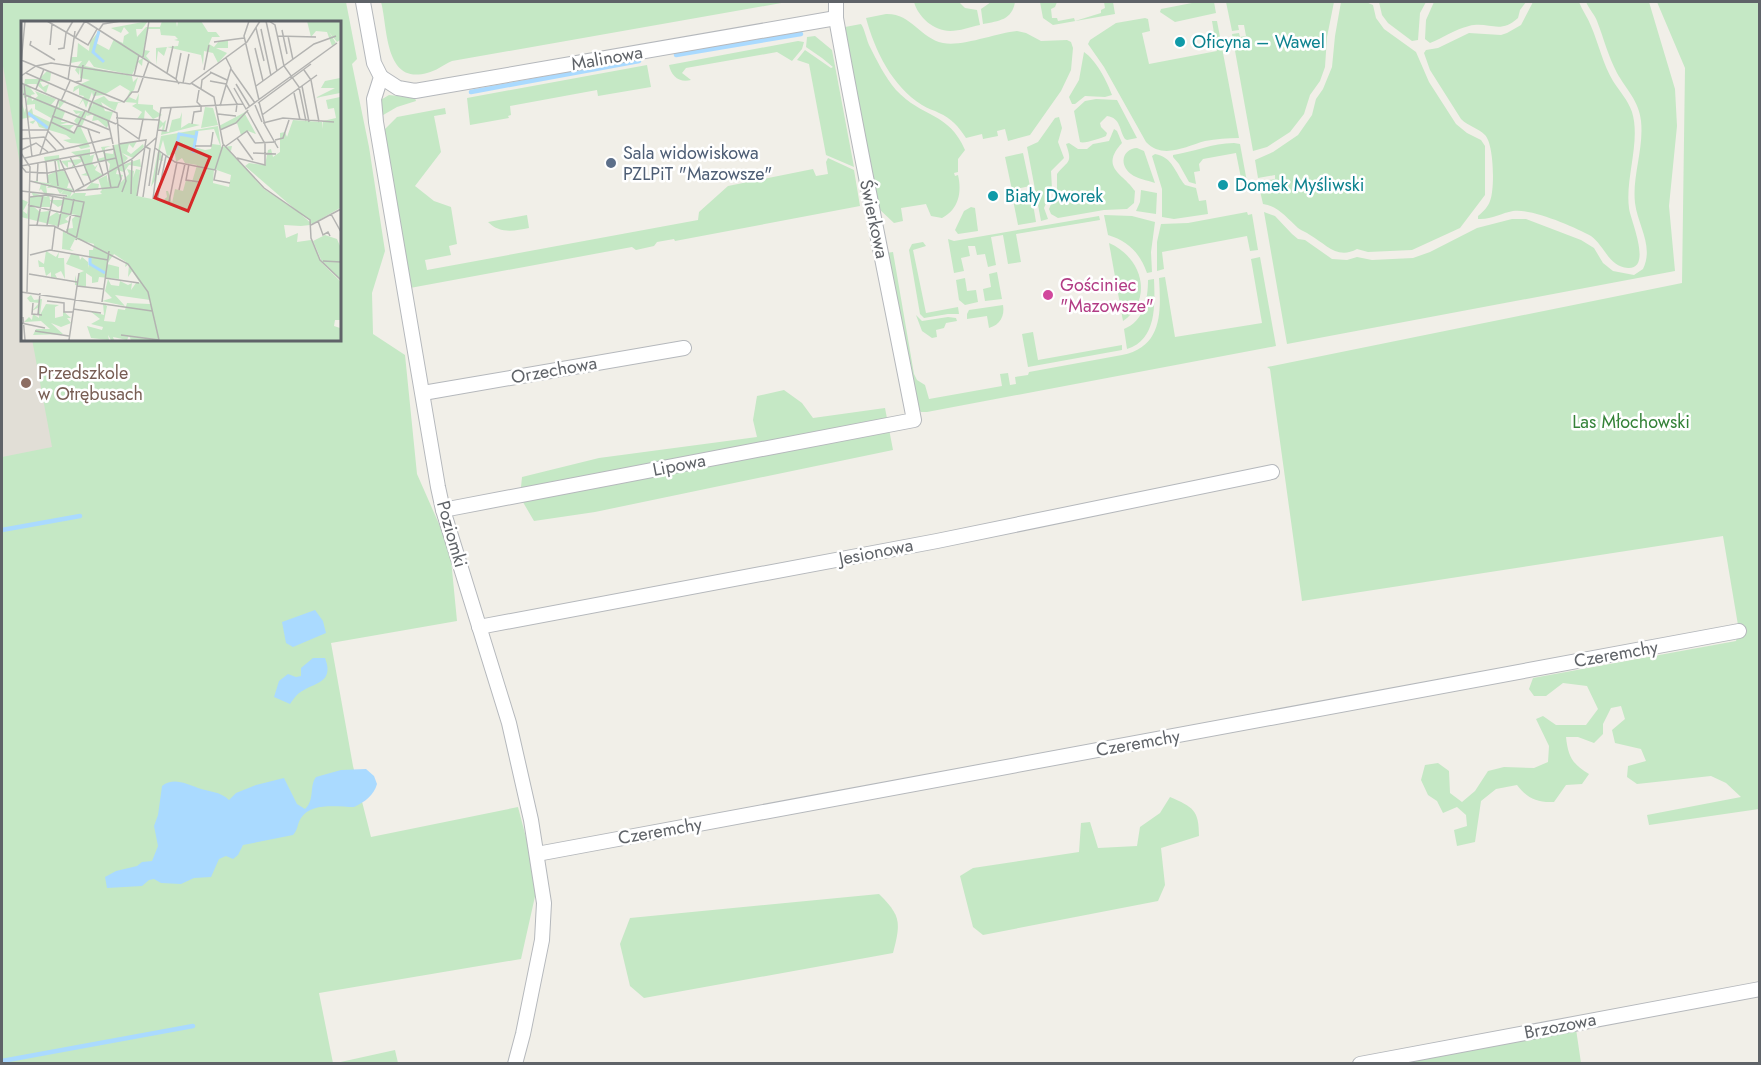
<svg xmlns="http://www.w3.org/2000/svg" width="1761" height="1065" viewBox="0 0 1761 1065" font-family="Jost,sans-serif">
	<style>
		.education { fill: #e1ded6 }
		.green { fill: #c5e8c5 }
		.water { fill: #aadaff }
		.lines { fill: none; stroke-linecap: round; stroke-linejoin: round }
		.stream { stroke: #aadaff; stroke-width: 4.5 }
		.street-casing { stroke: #b5b8bc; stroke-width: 16 }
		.street { stroke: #fff; stroke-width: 14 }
		.culture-dot { fill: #0f9aa8; stroke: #fff; stroke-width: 2 }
		.service-dot { fill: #5c6f8a; stroke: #fff; stroke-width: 2 }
		.hotel-dot { fill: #d1479c; stroke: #fff; stroke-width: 2 }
		.education-dot { fill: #8d6e63; stroke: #fff; stroke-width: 2 }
		.labels { text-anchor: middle; stroke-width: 5; stroke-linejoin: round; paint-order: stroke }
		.culture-label { font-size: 18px; fill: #0d838f; stroke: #fff; text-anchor: start }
		.street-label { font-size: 18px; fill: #5f6368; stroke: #fff }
		.service-label { font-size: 18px; fill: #4e5e75; stroke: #fff; text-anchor: start }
		.hotel-label { font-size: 18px; fill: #b23c85; stroke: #fff; text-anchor: start }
		.education-label { font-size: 18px; fill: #785e54; stroke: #fff; text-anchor: start }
		.park-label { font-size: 18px; fill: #348238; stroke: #fff }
		.inset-river { fill: none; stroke: #aadaff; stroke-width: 3 }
		.inset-road { fill: none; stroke: #b3b3b1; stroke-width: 1.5 }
		.view { fill: #d62828; fill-opacity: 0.15; stroke: #d62828; stroke-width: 3 }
		.inset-edge { fill: none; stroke: #5f6368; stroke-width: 3 }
	</style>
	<rect width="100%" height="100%" fill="#f1efe8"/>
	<path class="education" d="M 2,34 L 22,151 L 22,339 L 57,339 L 87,505 L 2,521 Z"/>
	<g class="green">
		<path d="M 2,2 L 346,2 L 357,59 L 352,64 L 369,147 L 385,251 L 372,293 L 373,334 L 405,355 L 417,474 L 450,549 L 457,621 L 331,643 L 353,766 L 371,837 L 518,807 L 538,883 L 521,959 L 319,993 L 333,1063 L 2,1064 L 2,457 L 52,447 L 32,339 L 339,339 L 339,22 L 22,22 L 22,176 L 2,60 Z"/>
		<path d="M 381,2 L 787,2 L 452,61 C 443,65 436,71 427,73 C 384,85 388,27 381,2 Z"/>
		<path d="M 914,2 L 959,2 L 965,8 L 977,10 L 980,25 C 970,27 960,31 950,31 C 934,31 918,17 914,2 Z"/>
		<path d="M 991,2 L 1015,2 C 1012,20 999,21 983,24 L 981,9 Z"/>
		<path d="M 1040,2 L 1057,2 L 1055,7 L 1051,9 L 1052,18 L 1057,18 L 1058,21 L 1074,18 L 1075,21 L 1101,13 L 1101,10 L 1105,8 L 1104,2 L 1113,2 L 1115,14 L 1053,25 L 1043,18 Z"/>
		<path d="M 1197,2 L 1214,2 L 1216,13 L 1175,22 L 1160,12 L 1161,9 Z"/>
		<path d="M 1226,2 L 1334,2 L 1327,37 L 1325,67 L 1320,81 L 1310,95 L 1304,114 L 1290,132 L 1267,147 L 1253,151 L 1232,34 L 1239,33 L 1240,37 L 1246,36 L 1244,25 L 1238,25 L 1239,30 L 1232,31 Z"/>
		<path d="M 1341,2 L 1366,2 L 1373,5 L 1376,18 L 1384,29 L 1416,52 L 1429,82 L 1456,124 L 1467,133 L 1481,140 L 1485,146 L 1485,195 L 1460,228 L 1412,250 L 1368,252 L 1357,249 C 1337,260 1326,244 1310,235 C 1306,232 1302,231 1298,228 C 1287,218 1278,206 1263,204 L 1258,182 L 1275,179 L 1275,175 L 1258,178 L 1255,160 L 1273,152 L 1298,135 L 1312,115 L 1316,99 L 1323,89 L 1332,67 L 1335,36 Z"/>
		<path d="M 1379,2 L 1426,2 L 1420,13 L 1418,40 L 1412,41 L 1388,23 L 1382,15 Z"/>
		<path d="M 1434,2 L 1526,2 L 1520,10 L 1518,18 C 1500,35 1489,21 1469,26 C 1455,29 1443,38 1430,43 L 1425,39 L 1426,20 Z"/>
		<path d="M 1533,2 L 1579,2 C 1582,10 1588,18 1591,26 C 1599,45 1603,64 1613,81 C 1620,92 1628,100 1632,112 C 1641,141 1625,178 1629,208 C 1630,219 1653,269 1628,268 C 1609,267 1604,245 1591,236 C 1575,227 1531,208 1513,211 C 1501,213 1491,220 1478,219 L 1478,216 C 1483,212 1488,207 1490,201 C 1495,189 1494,144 1485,135 C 1478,128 1468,126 1461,119 L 1430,70 L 1424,53 L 1426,50 L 1438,48 L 1469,33 L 1501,35 L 1507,33 L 1521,25 Z"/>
		<path d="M 1586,2 L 1649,2 L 1675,89 L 1677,126 L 1669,206 L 1675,271 L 1287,344 L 1264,212 L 1275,216 L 1292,234 L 1298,239 L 1305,240 L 1332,259 L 1347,260 L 1357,257 L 1372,260 L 1413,258 L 1430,252 L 1477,228 L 1512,219 L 1526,219 L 1581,240 L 1594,248 L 1603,263 L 1613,271 L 1634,275 L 1643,269 C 1654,246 1638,226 1635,203 C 1632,176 1644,149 1641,121 C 1639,101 1626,89 1617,73 C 1608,56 1604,39 1597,21 C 1595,15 1589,9 1586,2 Z"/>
		<path d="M 1657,2 L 1759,2 L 1759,809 L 1649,825 L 1647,815 L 1741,797 L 1726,783 L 1711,776 L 1637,784 L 1627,777 L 1628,766 L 1646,761 L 1641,749 L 1615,743 L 1612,730 L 1625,719 L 1621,706 L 1611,708 L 1603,724 L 1603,734 L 1594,743 L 1578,737 L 1566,737 C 1568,756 1572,764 1589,774 L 1582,784 L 1566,785 L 1554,802 C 1537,803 1527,798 1517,785 L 1496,789 L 1481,801 L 1475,842 L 1457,846 L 1454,830 L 1467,826 L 1466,815 L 1457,807 L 1443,813 L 1437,801 L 1428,795 L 1421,780 L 1425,765 L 1438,763 L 1449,771 L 1450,793 L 1462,802 L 1475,791 L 1488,771 L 1504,767 L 1534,768 L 1548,762 L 1549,746 L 1536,719 L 1543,716 L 1556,725 L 1586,725 L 1598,709 L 1587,686 L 1563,683 L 1546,696 L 1534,696 L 1529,689 L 1533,678 L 1736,641 L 1739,631 L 1723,536 L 1302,601 L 1270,369 L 1267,367 L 1682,283 L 1685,68 Z"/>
		<path d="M 886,14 C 911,13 920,38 943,43 C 962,47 996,33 1017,31 L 1026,33 L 1041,41 L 1067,40 L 1071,42 L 1073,48 L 1071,70 L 1061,91 L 1030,135 L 1008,141 L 1005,129 L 997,131 L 998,136 L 983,139 L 982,134 L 966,138 C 959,127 951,118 939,113 C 934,110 928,109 922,105 C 892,86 875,51 866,18 Z"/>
		<path d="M 1145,18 L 1148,19 L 1150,31 L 1142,33 L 1149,64 L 1217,51 L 1212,21 L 1217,21 L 1239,138 C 1228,138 1216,139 1205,141 C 1186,146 1163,160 1146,142 L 1104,67 L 1088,44 L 1090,40 L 1116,23 Z"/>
		<path d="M 861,24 C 865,30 866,38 869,45 C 877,61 885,77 896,90 C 922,118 949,112 965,150 L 958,159 L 958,172 L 954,173 L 955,176 L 958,175 C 962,192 959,209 942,218 L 931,216 L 926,204 L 901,208 L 903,221 L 894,223 L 878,208 L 845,27 Z"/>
		<path d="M 815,36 L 832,50 L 854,167 L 826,155 L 809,64 L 797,60 L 805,50 L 831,68 L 833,67 L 822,58 L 806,47 L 807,37 Z"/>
		<path d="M 798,41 L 804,42 L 802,49 L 792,61 L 777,52 L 686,68 L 682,73 L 691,80 C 679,83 671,76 669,65 Z"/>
		<path d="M 1084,52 C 1096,60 1107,81 1112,95 L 1105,97 L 1085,96 L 1075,104 L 1072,104 L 1069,97 L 1079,80 Z"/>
		<path d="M 647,65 L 651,87 L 598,96 L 597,90 L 510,106 L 511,115 L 508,116 L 509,118 L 470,125 L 467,98 Z"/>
		<path d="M 389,95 L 415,98 L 416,101 L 397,107 L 378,118 L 379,101 Z"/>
		<path d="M 1096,99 L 1117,100 L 1137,138 L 1127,140 L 1125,139 C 1119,130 1121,118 1107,116 L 1100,123 L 1101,127 L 1107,133 L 1106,136 C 1102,138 1084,144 1080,142 L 1074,111 L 1085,101 Z"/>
		<path d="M 445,108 L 446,114 L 434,116 L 441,152 L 415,186 L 434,201 L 451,207 L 457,244 L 449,246 L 451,255 L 425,260 L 427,270 L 698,220 L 699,212 L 728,186 L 813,169 L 816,176 L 828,174 L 826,162 L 828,158 L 854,170 L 860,206 L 675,241 L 674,239 L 657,242 L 654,246 L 636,250 L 632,247 L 410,288 L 383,131 L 397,117 Z"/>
		<path d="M 1059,117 L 1062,128 L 1058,142 L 1064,158 L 1051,171 L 1052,189 L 1044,208 L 1048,219 L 1041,221 L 1027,147 L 1038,142 L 1055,118 Z"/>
		<path d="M 1114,129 L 1117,131 L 1122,143 C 1099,168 1124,174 1135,191 L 1134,203 L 1127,209 L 1104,210 L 1058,218 L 1051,214 L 1049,209 L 1057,190 L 1057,174 C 1068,160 1073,164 1066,144 L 1069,143 L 1078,149 L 1087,149 L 1093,144 L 1109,141 Z"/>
		<path d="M 1234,143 L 1240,144 L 1247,182 L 1242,183 L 1236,153 L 1203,159 L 1199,164 L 1200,171 L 1194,172 L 1196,184 L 1189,182 L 1179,164 L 1173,157 L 1173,155 C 1194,152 1212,143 1234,143 Z"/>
		<path d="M 1137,148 L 1144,151 L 1155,183 C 1147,180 1137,179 1131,174 C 1119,165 1122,149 1137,148 Z"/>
		<path d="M 1023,153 L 1030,186 L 1012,190 L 1005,157 Z"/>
		<path d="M 1155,154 C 1173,157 1175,173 1185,185 L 1196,188 L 1199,201 L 1206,200 L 1208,214 L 1174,219 L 1162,217 L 1162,189 L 1152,156 Z"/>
		<path d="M 1141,190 L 1157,193 L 1156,214 L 1136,211 L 1140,202 Z"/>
		<path d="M 1031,192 L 1036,222 L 1018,225 L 1012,195 Z"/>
		<path d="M 971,207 L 975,208 L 978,231 L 958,234 L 955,230 L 964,211 Z"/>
		<path d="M 1247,212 L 1248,215 L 1252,214 L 1258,250 L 1250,251 L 1247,236 L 1162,252 L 1164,269 L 1157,271 L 1157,242 L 1161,224 L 1188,223 Z"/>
		<path d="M 527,215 L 529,228 C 514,231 500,234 488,222 Z"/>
		<path d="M 1104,215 L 1132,216 L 1155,222 L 1151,252 L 1152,272 L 1147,273 C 1140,253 1128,241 1108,235 Z"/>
		<path d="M 1099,216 L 1100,220 L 1016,234 L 1021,262 L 1008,264 L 1003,235 L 991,237 L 996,265 L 988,267 L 985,254 L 977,255 L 975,246 L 968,246 L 970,256 L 961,258 L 964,271 L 954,273 L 948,239 L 954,241 Z"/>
		<path d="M 923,242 L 926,246 L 913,250 L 926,313 L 958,307 L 959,314 L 948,314 L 924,318 L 920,314 L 909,250 L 912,244 Z"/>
		<path d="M 1109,243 C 1142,257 1154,299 1123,321 Z"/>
		<path d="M 893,252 L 914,374 L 917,380 L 925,385 L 929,399 L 1002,386 L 1000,374 L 1008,373 L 1010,385 L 1016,384 L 1015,377 L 1028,375 L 1029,372 L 1122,355 C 1163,347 1161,311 1159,278 L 1165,277 L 1175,337 L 1262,323 L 1251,259 L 1260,257 L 1276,346 L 927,412 L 921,412 L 917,408 L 886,253 Z"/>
		<path d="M 997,272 L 1002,299 L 985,301 L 983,289 L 991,287 L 989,274 Z"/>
		<path d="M 965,278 L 967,291 L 976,290 L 978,302 L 965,305 L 959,300 L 956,280 Z"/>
		<path d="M 1154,279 C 1155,304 1157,340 1127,349 L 1124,329 C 1144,321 1148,299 1148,280 Z"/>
		<path d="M 1003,305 C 1005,316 1000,325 989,328 L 987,316 L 967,319 L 967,314 L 969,310 Z"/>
		<path d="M 916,315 L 922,321 L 948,317 L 956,318 L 957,321 L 946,323 L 944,328 L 936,330 L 937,337 L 932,338 L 922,331 Z"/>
		<path d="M 1033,332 L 1038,360 L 1122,345 L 1122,350 L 1028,367 L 1022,334 Z"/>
		<path d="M 784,390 L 802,403 L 813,418 L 885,408 L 893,450 L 595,512 L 534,521 L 520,497 L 522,477 L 599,458 L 757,437 L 753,420 L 757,396 Z"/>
		<path d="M 1170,797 C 1193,807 1199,810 1199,836 L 1161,848 L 1165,885 L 1158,901 L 983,935 L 973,927 L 960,876 L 973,868 L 1079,852 L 1081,823 L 1090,822 L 1098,848 L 1137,846 L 1140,827 L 1160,813 Z"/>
		<path d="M 879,894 C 901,916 901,922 893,953 L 644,998 L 630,986 L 620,944 L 630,918 Z"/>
		<path d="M 1576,1029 L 1581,1063 L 1398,1064 Z"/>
		<path d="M 395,1050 L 398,1063 L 336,1063 Z"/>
	</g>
	<g class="water">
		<path d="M 315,610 L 323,621 L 326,633 L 293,647 L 286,643 L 282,622 Z"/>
		<path d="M 313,658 L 325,658 C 336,686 309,682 296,696 C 294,698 292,701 290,704 L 274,697 L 279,681 L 288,674 L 296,677 L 301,676 L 301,668 Z"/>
		<path d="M 366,769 L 374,776 L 377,784 C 374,795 365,802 354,807 C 338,807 311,802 301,818 C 297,824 298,830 293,835 L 243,845 L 238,855 L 233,859 L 226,856 L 219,859 L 211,877 L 194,878 L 181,884 L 161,883 L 154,879 L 149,880 L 142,886 L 107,888 L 105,877 L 116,871 L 137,866 L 142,862 L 152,861 L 158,846 L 154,826 L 158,815 L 162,786 C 174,777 186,784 198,788 C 209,792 220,791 229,800 L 236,793 L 256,785 L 284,778 L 297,804 L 305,809 C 315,800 309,786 316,777 L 341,770 Z"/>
	</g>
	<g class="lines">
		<g class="stream">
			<path d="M 676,55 L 801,34"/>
			<path d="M 471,92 L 639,61"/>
			<path d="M 2,530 L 80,516"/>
			<path d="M 2,1061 L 193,1026"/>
		</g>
		<g class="street-casing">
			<g id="street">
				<path d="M 363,2 L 374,63 L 381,77 L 374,99 L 376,122 L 438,487 L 443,510 L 509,723 L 531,820 L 544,903 L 542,940 L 523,1034 L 515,1064"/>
				<path d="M 381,77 L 398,88 L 415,91 L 836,18"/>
				<path d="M 423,393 L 684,348"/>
				<path d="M 443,510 L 914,420 C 888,286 860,153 836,18 L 836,2"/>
				<path d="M 479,627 L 937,541 L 1272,472"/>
				<path d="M 537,854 L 1739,631"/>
				<path d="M 1360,1064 L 1760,989"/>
			</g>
		</g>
		<use href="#street" class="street"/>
	</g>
	<g class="culture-dot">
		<circle cx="1180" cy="42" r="6"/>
		<circle cx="1223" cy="185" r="6"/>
		<circle cx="993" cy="196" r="6"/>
	</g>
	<circle class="service-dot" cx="611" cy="163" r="6"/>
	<circle class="hotel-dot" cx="1048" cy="295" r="6"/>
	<circle class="education-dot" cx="26" cy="383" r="6"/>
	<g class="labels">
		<g class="culture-label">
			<text x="1192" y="48">Oficyna – Wawel</text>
			<text x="1235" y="191">Domek Myśliwski</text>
			<text x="1005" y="202">Biały Dworek</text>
		</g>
		<g class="street-label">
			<text transform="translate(607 58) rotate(-10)" y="6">Malinowa</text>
			<text transform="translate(874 219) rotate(78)" y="6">Świerkowa</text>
			<text transform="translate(554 370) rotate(-10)" y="6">Orzechowa</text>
			<text transform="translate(679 465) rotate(-11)" y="6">Lipowa</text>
			<text transform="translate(452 534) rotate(74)" y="6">Poziomki</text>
			<text transform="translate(876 552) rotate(-11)" y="6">Jesionowa</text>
			<text transform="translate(1616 654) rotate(-10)" y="6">Czeremchy</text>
			<text transform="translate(1138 743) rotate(-10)" y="6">Czeremchy</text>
			<text transform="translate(660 831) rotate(-10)" y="6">Czeremchy</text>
			<text transform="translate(1560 1026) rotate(-11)" y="6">Brzozowa</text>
		</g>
		<g class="service-label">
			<text x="623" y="159">Sala widowiskowa<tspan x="623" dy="21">PZLPiT "Mazowsze"</tspan></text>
		</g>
		<g class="hotel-label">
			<text x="1060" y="291">Gościniec<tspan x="1060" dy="21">"Mazowsze"</tspan></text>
		</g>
		<g class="education-label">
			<text x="38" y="379">Przedszkole<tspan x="38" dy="21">w Otrębusach</tspan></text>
		</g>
		<g class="park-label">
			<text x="1631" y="428">Las Młochowski</text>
		</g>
	</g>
	<g transform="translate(21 21)">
		<rect width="320" height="320" fill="#f1efe8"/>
		<path d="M 127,0 L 121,8 L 115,8 L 116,16 L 125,6 L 139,6 L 141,0 L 155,0 L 156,6 L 157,0 L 180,0 L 187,11 L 195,11 L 199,16 L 191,16 L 188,23 L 193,26 L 198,20 L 207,19 L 207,27 L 195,27 L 206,32 L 197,42 L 192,32 L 183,30 L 182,44 L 180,34 L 146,26 L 143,35 L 137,30 L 135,44 L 135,27 L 157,25 L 158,20 L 153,19 L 157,18 L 154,15 L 140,14 L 139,8 L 127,8 L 123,29 L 129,30 L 125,35 L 130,41 L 118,34 L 117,40 L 122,37 L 121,45 L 117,41 L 111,54 L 73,46 L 68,39 L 64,45 L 111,55 L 112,61 L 117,56 L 113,69 L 106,76 L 109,70 L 99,64 L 83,74 L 72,75 L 71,71 L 65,87 L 62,79 L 57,86 L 63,75 L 58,74 L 58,67 L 52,71 L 53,66 L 69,59 L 59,57 L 59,46 L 58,54 L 54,49 L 61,40 L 49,42 L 50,36 L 56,36 L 57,22 L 68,30 L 69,21 L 78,10 L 75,22 L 88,29 L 93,18 L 102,22 L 103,15 L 108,12 L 103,6 L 100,12 L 90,7 ZM 286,0 L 319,0 L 319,19 L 316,21 L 308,11 L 315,22 L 311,25 L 306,11 L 295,10 L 290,16 ZM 26,50 L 30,52 L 29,60 L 19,61 L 22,66 L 28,63 L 25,72 L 15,63 L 6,63 L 14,73 L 10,74 L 11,80 L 17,75 L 14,70 L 35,78 L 30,84 L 38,86 L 37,80 L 45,79 L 38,88 L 44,91 L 40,101 L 48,101 L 39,104 L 53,104 L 49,108 L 53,112 L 57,104 L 53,100 L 59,92 L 55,93 L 52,89 L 67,91 L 60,107 L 69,126 L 60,128 L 57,125 L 65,123 L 49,122 L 42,119 L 50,118 L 45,114 L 18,106 L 15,99 L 12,103 L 8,101 L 15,99 L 11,96 L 0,98 L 1,82 L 4,92 L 4,87 L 7,91 L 11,87 L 12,93 L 29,101 L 30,97 L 14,88 L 14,83 L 5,84 L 7,76 L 3,77 L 2,72 L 4,58 L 18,58 ZM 319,57 L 319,72 L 294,77 L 314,67 L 300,67 L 304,60 ZM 118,72 L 117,83 L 132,84 L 132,88 L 141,94 L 132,98 L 124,89 L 123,98 L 116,98 L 121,91 L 111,85 L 116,82 L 104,81 L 108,76 L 115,79 ZM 83,75 L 88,80 L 102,82 L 97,82 L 94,90 L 80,81 L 84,90 L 92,91 L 86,107 L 77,99 L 71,100 L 73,93 L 66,95 L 69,80 L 71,86 L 72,80 ZM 319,76 L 319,187 L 291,203 L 224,145 L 228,142 L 244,144 L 247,129 L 250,128 L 252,136 L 259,131 L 259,112 L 264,111 L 266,116 L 272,99 L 301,101 L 301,108 L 302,100 L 315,97 L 313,87 L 307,88 L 305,79 ZM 184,86 L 192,87 L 197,104 L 180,107 ZM 228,89 L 224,93 L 235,113 L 227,110 L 220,114 L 216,102 L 200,108 L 198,105 ZM 161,91 L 160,107 L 168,102 L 179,104 L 140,114 L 142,104 L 137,109 L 138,98 L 142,102 L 145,99 L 143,110 L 148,111 L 151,99 L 159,97 ZM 197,105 L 200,126 L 211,125 L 210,130 L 206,128 L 243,168 L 289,199 L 289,204 L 280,205 L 263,204 L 265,217 L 277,212 L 276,221 L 290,219 L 300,241 L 319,260 L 319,299 L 314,299 L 313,305 L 319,307 L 319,319 L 110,319 L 108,315 L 106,319 L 92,316 L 93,319 L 90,319 L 87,314 L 88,319 L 70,317 L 66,305 L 81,309 L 82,306 L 70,303 L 79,298 L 69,290 L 83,294 L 82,282 L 86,285 L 83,300 L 94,301 L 97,288 L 104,289 L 106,282 L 129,283 L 129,279 L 94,274 L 104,285 L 81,280 L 91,277 L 84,270 L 87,258 L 90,264 L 98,265 L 99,260 L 107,264 L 111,262 L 110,269 L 115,262 L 119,262 L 111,250 L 107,256 L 108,243 L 104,246 L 105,241 L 93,233 L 86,243 L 98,246 L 98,258 L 78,256 L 77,261 L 71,262 L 71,256 L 65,252 L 65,266 L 54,264 L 54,254 L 56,262 L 58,252 L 63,250 L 45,243 L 50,233 L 58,234 L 59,239 L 61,236 L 67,241 L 68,247 L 68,229 L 72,229 L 73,223 L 54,218 L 49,228 L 53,230 L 41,228 L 42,210 L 46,213 L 45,208 L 52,207 L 51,198 L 56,194 L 42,192 L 49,194 L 44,198 L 48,201 L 36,205 L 0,196 L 0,178 L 7,181 L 2,190 L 6,193 L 7,185 L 11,185 L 8,184 L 8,175 L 9,176 L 13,176 L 10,171 L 26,176 L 20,168 L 18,170 L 20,163 L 25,164 L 26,172 L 35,173 L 28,174 L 29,179 L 41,179 L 47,174 L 40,173 L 43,169 L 39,173 L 35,166 L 26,167 L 31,161 L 28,164 L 10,160 L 16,160 L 16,153 L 17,161 L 26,162 L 27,154 L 38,149 L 36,140 L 24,141 L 23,136 L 38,134 L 39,148 L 44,151 L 48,161 L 46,167 L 52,168 L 49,176 L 53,172 L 65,172 L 64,175 L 81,173 L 79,171 L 81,169 L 77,157 L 71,162 L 78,163 L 77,169 L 65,168 L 71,161 L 68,155 L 60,154 L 65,152 L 62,140 L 50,147 L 53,142 L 47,141 L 47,147 L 40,140 L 60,138 L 50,131 L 69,128 L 69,135 L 80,131 L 73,134 L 71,142 L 74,146 L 77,143 L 74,149 L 82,154 L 77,157 L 78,158 L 86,154 L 86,162 L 89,143 L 85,139 L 79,141 L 76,140 L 76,138 L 84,136 L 80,126 L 90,125 L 84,127 L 84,132 L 92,133 L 93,124 L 116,120 L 112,127 L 108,123 L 106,130 L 110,133 L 122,123 L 123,126 L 112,137 L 101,132 L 107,137 L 101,144 L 119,138 L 120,146 L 108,144 L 103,151 L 96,149 L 95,153 L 102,154 L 98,163 L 108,153 L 106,148 L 113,150 L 112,157 L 115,148 L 119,149 L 116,175 L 141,180 L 146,176 L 145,170 L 147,170 L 151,182 L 154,168 L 162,170 L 165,159 L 171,161 L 176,144 L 164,142 L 161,137 L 155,141 L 154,133 L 146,135 L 142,119 L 139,129 L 142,140 L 138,139 L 135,163 L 134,159 L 130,166 L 140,115 ZM 193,108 L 199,124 L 191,123 L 190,128 L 184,129 L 173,126 L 177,110 ZM 193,148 L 210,154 L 208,166 L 192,162 ZM 29,180 L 37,186 L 41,184 L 39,194 L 36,191 L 28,196 L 29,190 L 19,191 L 13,186 L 29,186 ZM 304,214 L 316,218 L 319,225 L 319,258 L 301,241 L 292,220 ZM 25,230 L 35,236 L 38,231 L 37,237 L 43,237 L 44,258 L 40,250 L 34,253 L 36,257 L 30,256 L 30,251 L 25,255 L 23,246 L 18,246 L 17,239 L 23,243 ZM 10,274 L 13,279 L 21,278 L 19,294 L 25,283 L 38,284 L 34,286 L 34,297 L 42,295 L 42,290 L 50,297 L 46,297 L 50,302 L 40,306 L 30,302 L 42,313 L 12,314 L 15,308 L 29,308 L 20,300 L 3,301 L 8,296 L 11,299 L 12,293 L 18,297 L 18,286 L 11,290 L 18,282 L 9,281 L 6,277 Z" fill="#c5e8c5" fill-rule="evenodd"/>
		<path class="inset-river" d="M 78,10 L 72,31 L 83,41M 7,92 L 27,107M 155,129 L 158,113 L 174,116M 172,132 L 176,110M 69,237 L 69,243 L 84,252"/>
		<path class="inset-road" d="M 26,0 L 67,24 L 76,8M 64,0 L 155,58 L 158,63M 228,0 L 223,15 L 238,79M 245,0 L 256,50M 248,0 L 254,4 L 263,45 L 278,66 L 285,100M 235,7 L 243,40M 240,8 L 250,55M 78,9 L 82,3 L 100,0M 261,9 L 266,33M 256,15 L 295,16M 267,15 L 272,39M 54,17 L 64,0M 10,20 L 9,24 L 34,39M 193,21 L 223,17M 29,24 L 31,3M 234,27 L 242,60M 37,28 L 43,27 L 45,12 L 52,0M 122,36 L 128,0M 0,39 L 103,81 L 111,71 L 117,71M 0,43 L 4,0M 210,48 L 234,82M 183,49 L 188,24M 283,49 L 290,59 L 298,101M 189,51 L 206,59M 5,52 L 96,92 L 98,122M 146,52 L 152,25M 0,55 L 15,45 L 30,42 L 169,63 L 226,21 L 239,0M 113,55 L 118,34M 155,58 L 160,32M 47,59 L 54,10M 189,60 L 205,63 L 216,83 L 215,91M 54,61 L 60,60 L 62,44M 0,62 L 95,103M 162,62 L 168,33M 170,62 L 193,76 L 202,123 L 243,167 L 289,199 L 290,217 L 299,239 L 320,259M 3,63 L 11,136M 215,63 L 229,86M 235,65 L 293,23 L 315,15M 281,65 L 288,101M 213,67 L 225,88 L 316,22M 15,68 L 23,48M 180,68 L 181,59 L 190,52M 178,69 L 176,81 L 181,86M 117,71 L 128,40M 273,72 L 279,99M 2,73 L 89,109M 40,80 L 49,60M 238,81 L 244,104 L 257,127M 237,82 L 290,43M 234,84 L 241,101M 199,85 L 210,47 L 205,37M 67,91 L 75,71M 197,93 L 215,95M 241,94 L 296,54M 31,95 L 79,112M 95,97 L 138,99M 87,100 L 92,123M 30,101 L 53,112 L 64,90M 95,102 L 118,118 L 122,98M 242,102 L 262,97 L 313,101M 171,103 L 173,91 L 180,90 L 180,86M 67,108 L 82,154M 0,109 L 26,109 L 43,127M 137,109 L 145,110 L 150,87M 199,109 L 215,102 L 227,89M 216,117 L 232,139M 0,118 L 23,116 L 35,129M 254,119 L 262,117 L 268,99M 234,122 L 255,121M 174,125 L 190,125 L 192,111M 205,125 L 226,110 L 234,122M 134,127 L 154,141 L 194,149 L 202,124M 0,129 L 15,122 L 27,131M 83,130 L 90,167M 0,132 L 9,146 L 6,271M 232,132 L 255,133M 19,133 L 38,78M 59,134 L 70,161M 49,136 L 63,165M 4,137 L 91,117M 216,137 L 244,144 L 244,123 L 226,90M 39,139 L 53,170M 34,140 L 37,165M 25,141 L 27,162M 168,143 L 165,159 L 179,161M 0,145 L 5,151 L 27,152 L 95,137M 0,145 L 93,128M 195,149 L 193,159 L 209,162M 137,154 L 142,132M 9,160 L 54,171M 16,160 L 17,142M 128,165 L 140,87 L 222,83M 158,169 L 164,143M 0,170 L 46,175M 54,170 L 111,138 L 136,116M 54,170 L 97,166 L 100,158 L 92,124M 101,171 L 105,160 L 98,123 L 125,119 L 116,175M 110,173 L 111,139M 9,176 L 25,174 L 63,181 L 55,219M 122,176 L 129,128 L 125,126M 132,178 L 138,129M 136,179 L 145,135M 148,181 L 156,141M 7,184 L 60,196M 310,193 L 320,211M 297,200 L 302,214 L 307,211 L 309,215M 8,204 L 33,205 L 107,243 L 127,271 L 138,319M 16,204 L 22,174M 26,204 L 32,175M 290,204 L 320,188M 37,206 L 43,176M 46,211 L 53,178M 31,229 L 34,205M 9,234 L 29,229 L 87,239M 302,240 L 320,241M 8,253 L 56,261M 84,257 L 118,262M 56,265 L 82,268M 0,271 L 131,290M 26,280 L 43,282 L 43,291 L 52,291M 81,281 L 88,230M 12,282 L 11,293 L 21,294M 52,288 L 80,292M 17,294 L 19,272M 2,296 L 4,319M 0,302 L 24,307M 14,310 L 48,315M 100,314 L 138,319M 48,319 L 58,252"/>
		<path class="view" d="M 156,122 L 189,136 L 167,190 L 134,177 Z"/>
		<rect width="320" height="320" class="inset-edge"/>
	</g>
	<rect width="1761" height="1065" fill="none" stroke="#5f6368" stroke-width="6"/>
</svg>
